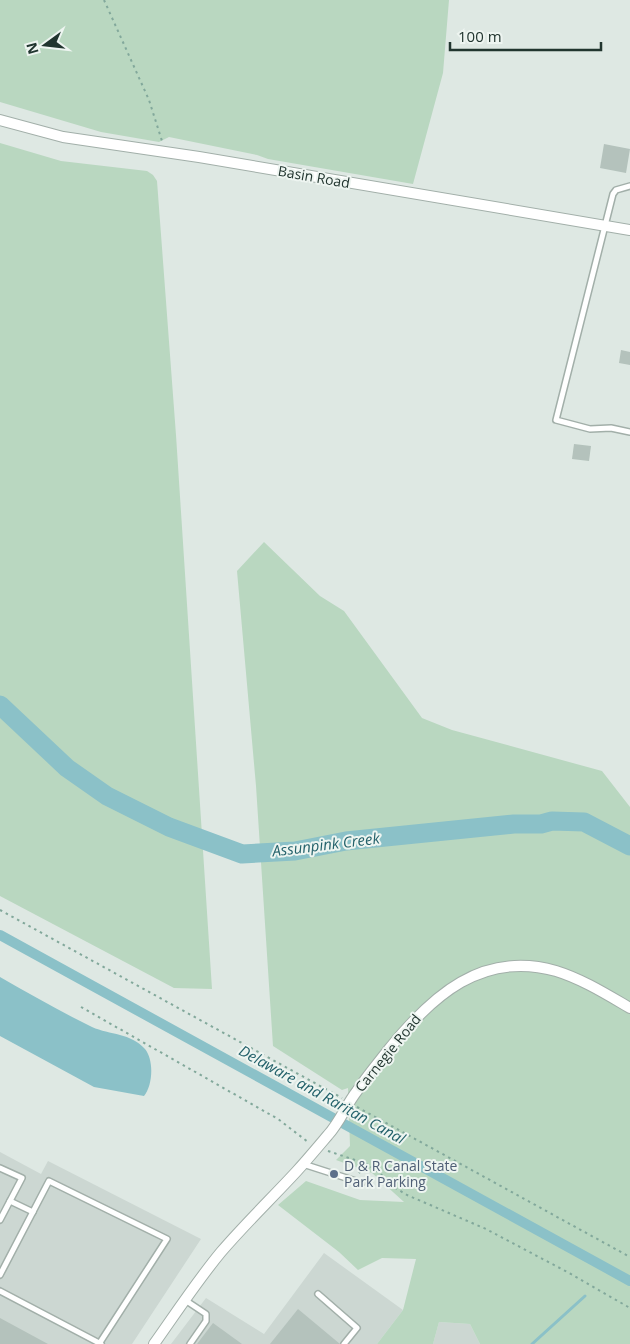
<svg xmlns="http://www.w3.org/2000/svg" width="630" height="1344" viewBox="0 0 630 1344" font-family="'Open Sans',sans-serif">
	<style>
		.built { fill: #ccd7d2 }
		.green { fill: #b9d7c0 }
		.water { fill: #8bc1c8 }
		.lines { fill: none; stroke-linecap: round; stroke-linejoin: round }
		.stream { stroke: #8bc1c8; stroke-width: 3 }
		.canal { stroke: #8bc1c8; stroke-width: 10 }
		.river { stroke: #8bc1c8; stroke-width: 19 }
		.building { fill: #b4c2bc }
		.lane-casing { stroke: #a2afa9; stroke-width: 8 }
		.street-casing { stroke: #a2afa9; stroke-width: 12 }
		.path { stroke: #82a89b; stroke-width: 2; stroke-dasharray: 2.5 4; stroke-linecap: butt }
		.lane { stroke: #fff; stroke-width: 5 }
		.street { stroke: #fff; stroke-width: 10 }
		.service-dot { fill: #5c6f8a; stroke: #eef5f1; stroke-width: 2 }
		.labels { text-anchor: middle; stroke-width: 4; stroke-linejoin: round; paint-order: stroke }
		.street-label { font-size: 14px; fill: #21352f; stroke: #eef5f1 }
		.service-label { font-size: 14px; fill: #4e5e75; stroke: #eef5f1; text-anchor: start }
		.water-label { font-size: 15px; font-style: italic; fill: #23616a; stroke: #eef5f1 }
	</style>
	<rect width="100%" height="100%" fill="#dee8e3"/>
	<g class="built">
		<path d="M 0,1152 L 41,1174 L 48,1161 L 201,1239 L 132,1344 L 0,1344 Z"/>
		<path d="M 324,1253 L 403,1310 L 377,1344 L 171,1344 L 206,1298 L 264,1334 Z"/>
		<path d="M 439,1322 L 470,1324 L 480,1344 L 433,1344 Z"/>
	</g>
	<g class="green">
		<path d="M 0,0 L 449,0 L 443,73 L 413,184 L 268,159 L 257,155 L 169,137 L 159,142 L 101,132 L 0,102 Z"/>
		<path d="M 0,143 L 61,161 L 147,171 L 153,175 L 157,181 L 176,435 L 212,989 L 174,988 L 0,896 Z"/>
		<path d="M 264,542 L 320,596 L 344,611 L 422,718 L 452,730 L 602,771 L 630,807 L 630,1344 L 480,1344 L 470,1324 L 439,1322 L 433,1344 L 377,1344 L 403,1310 L 416,1259 L 382,1258 L 358,1270 L 339,1252 L 278,1205 L 306,1181 L 360,1200 L 404,1202 L 372,1173 L 336,1160 L 350,1146 L 348,1088 L 342,1090 L 273,1046 L 256,786 L 237,571 Z"/>
	</g>
	<path class="water" d="M 0,977 C 30,994 61,1012 92,1027 C 110,1035 131,1033 145,1049 C 154,1060 153,1085 144,1096 L 94,1087 L 0,1036 Z"/>
	<g class="lines">
		<path class="stream" d="M 532,1344 L 585,1296"/>
		<path class="canal" d="M 0,935 L 630,1281"/>
		<path class="river" d="M 0,705 L 67,768 L 107,796 L 169,827 L 242,854 L 295,851 L 346,841 L 514,824 L 541,824 L 552,821 L 584,822 L 630,846"/>
	</g>
	<g class="building">
		<path d="M 604,144 L 630,149 L 626,173 L 600,168 Z"/>
		<path d="M 621,350 L 630,352 L 630,365 L 619,363 Z"/>
		<path d="M 574,444 L 591,446 L 589,461 L 572,459 Z"/>
		<path d="M 298,1309 L 340,1344 L 270,1344 Z"/>
		<path d="M 0,1318 L 48,1344 L 0,1344 Z"/>
		<path d="M 213,1323 L 242,1344 L 197,1344 Z"/>
	</g>
	<g class="lines">
		<g class="lane-casing">
			<g id="lane">
				<path d="M 630,186 L 616,190 L 613,194 L 556,420 L 590,429 L 611,428 L 630,432"/>
				<path d="M 303,1164 L 362,1183"/>
				<path d="M 0,1168 L 22,1178 L 0,1220"/>
				<path d="M 10,1201 L 33,1212"/>
				<path d="M 0,1275 L 49,1181 L 167,1239 L 99,1344"/>
				<path d="M 0,1291 L 101,1344"/>
				<path d="M 318,1294 L 357,1328 L 344,1344"/>
				<path d="M 185,1300 L 206,1314 L 206,1321 L 190,1344"/>
			</g>
		</g>
		<g class="street-casing">
			<g id="street">
				<path d="M 0,120 L 63,137 L 199,157 L 630,230"/>
				<path d="M 154,1344 C 176,1313 197,1281 221,1252 C 245,1224 271,1199 296,1172 C 307,1160 317,1148 328,1135 C 340,1122 346,1105 357,1091 C 367,1076 378,1063 389,1049 C 432,996 482,950 556,971 C 582,979 606,994 630,1008"/>
			</g>
		</g>
		<g class="path">
			<path d="M 104,0 L 149,100 L 162,141"/>
			<path d="M 0,910 L 342,1098"/>
			<path d="M 81,1007 L 278,1119 L 308,1142"/>
			<path d="M 357,1107 L 630,1257"/>
			<path d="M 328,1151 L 367,1164 L 380,1173 L 389,1184 L 407,1195 L 486,1229 L 571,1274 L 630,1308"/>
			<path d="M 359,1173 L 367,1164"/>
		</g>
		<use href="#lane" class="lane"/>
		<use href="#street" class="street"/>
	</g>
	<circle class="service-dot" cx="334" cy="1174" r="5"/>
	<g class="labels">
		<g class="street-label">
			<text transform="translate(314 177) rotate(10)" y="5">Basin Road</text>
			<text transform="translate(388 1053) rotate(-51)" y="5">Carnegie Road</text>
		</g>
		<g class="service-label">
			<text x="344" y="1171">D &amp; R Canal State<tspan x="344" dy="16">Park Parking</tspan></text>
		</g>
		<g class="water-label">
			<text transform="translate(326 845) rotate(-7)" y="5">Assunpink Creek</text>
			<text transform="translate(322 1095) rotate(29)" y="5">Delaware and Raritan Canal</text>
		</g>
	</g>
	<g transform="translate(45 45) rotate(255)" stroke="#eef5f1" stroke-width="4" paint-order="stroke">
	<path d="M0-4L9 19L0 12L-9 19Z" fill="#21352f"/>
	<text y="-8" font-size="14" font-weight="bold" text-anchor="middle" fill="#21352f">N</text>
	</g>
	<path d="M450 42v8h151v-8" fill="none" stroke="#21352f" stroke-width="2.5"/>
	<text x="458" y="42" font-size="15" fill="#21352f" stroke="#eef5f1" stroke-width="4" paint-order="stroke">100 m</text>
</svg>
